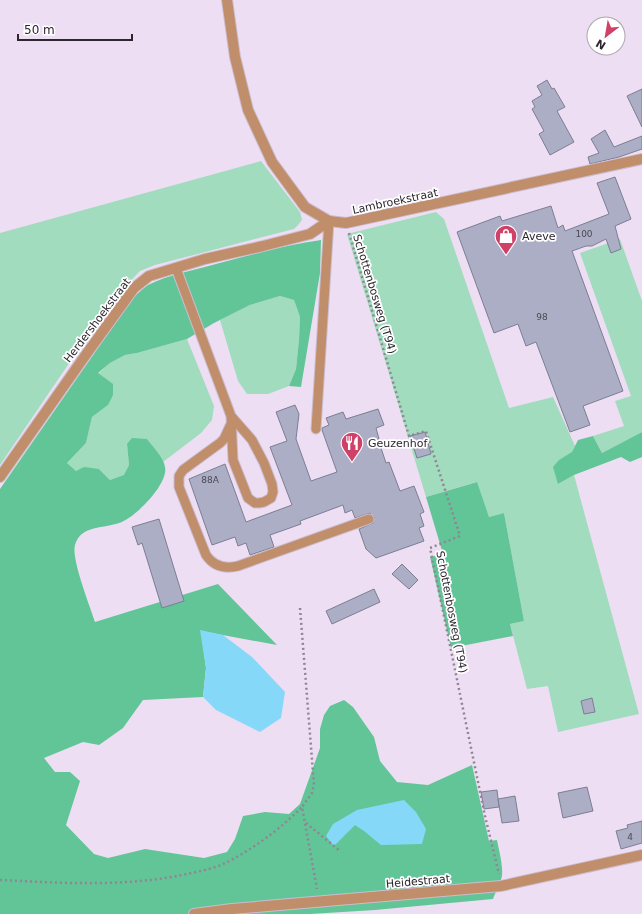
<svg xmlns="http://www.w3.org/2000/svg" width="642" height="914" viewBox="0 0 642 914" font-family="'DejaVu Sans',sans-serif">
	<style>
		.green { fill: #a0dcbd }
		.forest { fill: #62c598 }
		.water { fill: #86d8f8 }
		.building { fill: #abaec5; stroke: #7c7e94 }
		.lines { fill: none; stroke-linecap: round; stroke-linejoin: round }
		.lane-casing { stroke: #cbbdd0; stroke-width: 11 }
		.street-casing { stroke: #cbbdd0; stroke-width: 12 }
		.path { stroke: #908593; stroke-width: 2.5; stroke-dasharray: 2 3; stroke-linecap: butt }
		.lane { stroke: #c08e6a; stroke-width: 9 }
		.street { stroke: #c08e6a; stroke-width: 10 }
		.labels { text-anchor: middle; stroke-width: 3.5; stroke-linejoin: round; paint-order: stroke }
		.number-label { font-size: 9px; fill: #4c4854 }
		.street-label { font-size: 11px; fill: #2c262e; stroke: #fff }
		.poi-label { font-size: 11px; fill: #2c262e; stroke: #fff; text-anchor: start }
	</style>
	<rect width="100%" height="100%" fill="#eedef3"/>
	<g class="green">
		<path d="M 261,161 L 300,212 L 302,220 L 298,225 L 294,229 L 155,265 L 140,271 L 112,300 L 0,465 L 0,233 Z"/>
		<path d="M 436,212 L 444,219 L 509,408 L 553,397 L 575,446 L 572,453 L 559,460 L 558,484 L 574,475 L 639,714 L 558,732 L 548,686 L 527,689 L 510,624 L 524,621 L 504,513 L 489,517 L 476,482 L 426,497 L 347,234 Z"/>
		<path d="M 620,239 L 642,301 L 642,432 L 602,453 L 593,436 L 624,426 L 615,401 L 631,396 L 580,253 Z"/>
		<path d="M 280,296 L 294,300 L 300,317 L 299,340 L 296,369 L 289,386 L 268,394 L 247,394 L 238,381 L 220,320 L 250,305 Z"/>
		<path d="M 187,339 L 214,406 L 212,420 L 201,433 L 163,462 L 147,439 L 127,444 L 129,465 L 125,475 L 110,480 L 99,469 L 76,471 L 67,463 L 86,443 L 92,417 L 108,405 L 98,374 L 110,363 L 125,355 L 137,353 Z"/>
	</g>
	<g class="forest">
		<path d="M 321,240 L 320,273 L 301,387 L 289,386 L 296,369 L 299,340 L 300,317 L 294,300 L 280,296 L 250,305 L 214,323 L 187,339 L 137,353 L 125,355 L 110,363 L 98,373 L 113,384 L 113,395 L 108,405 L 92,417 L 86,443 L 67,463 L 76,471 L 84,467 L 99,469 L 110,480 L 124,475 L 129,465 L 127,444 L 132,438 L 147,439 C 152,446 164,458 165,467 C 169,484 134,519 119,523 C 102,529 81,525 75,545 C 71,559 90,606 95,622 L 218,584 L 277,645 L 201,631 L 206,668 L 203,697 L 143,700 L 123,728 L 99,745 L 83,742 L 44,758 L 55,772 L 70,772 L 80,781 L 66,825 L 94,854 L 108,858 L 145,849 L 204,858 L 227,852 L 235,839 L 243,816 L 265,812 L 289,814 L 300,804 L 320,748 L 320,729 L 324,715 L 330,706 L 344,700 L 353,707 L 374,737 L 380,761 L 397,782 L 428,785 L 472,765 L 489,841 L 497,840 C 499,851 503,864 502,875 C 502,880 495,893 493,899 L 375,910 L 310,914 L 0,914 L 0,489 L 132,299 C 137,294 142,289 148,285 C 168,275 194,270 216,264 C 250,255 285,245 321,240 Z"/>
		<path d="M 642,432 L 642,457 L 630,462 L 621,457 L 574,475 L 558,484 L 553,467 L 559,460 L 572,452 L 578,440 L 593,436 L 602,453 Z"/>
		<path d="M 477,482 L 489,517 L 504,513 L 524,621 L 510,624 L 513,636 L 451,648 L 430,557 L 443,554 L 426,497 Z"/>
	</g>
	<g class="water">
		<path d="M 200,630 L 223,635 L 252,657 L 285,692 L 281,718 L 260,732 L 216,710 L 203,697 L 206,668 Z"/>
		<path d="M 404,800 L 416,812 L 426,829 L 422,844 L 381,845 L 364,831 L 355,825 L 334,846 L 326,836 L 333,824 L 357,810 Z"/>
	</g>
	<g class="building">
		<path d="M 547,80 L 552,89 L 554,88 L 565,107 L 557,111 L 574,142 L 550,155 L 539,134 L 544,131 L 532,109 L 535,107 L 532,101 L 542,95 L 537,86 Z"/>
		<path d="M 642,89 L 642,127 L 627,96 Z"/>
		<path d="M 605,130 L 614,147 L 642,136 L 642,149 L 619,157 L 590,164 L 588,157 L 599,153 L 591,139 Z"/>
		<path d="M 615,177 L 631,219 L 615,226 L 621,249 L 611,253 L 606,239 L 592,246 L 586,246 L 572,251 L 623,391 L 583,406 L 590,425 L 570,432 L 536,342 L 526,346 L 518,324 L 494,333 L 457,232 L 500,216 L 502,221 L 551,206 L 558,228 L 563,225 L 565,231 L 609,214 L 597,183 Z"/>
		<path d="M 295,405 L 299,414 L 296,439 L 311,481 L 337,472 L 322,430 L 322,428 L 329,425 L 326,418 L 343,412 L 346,419 L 378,409 L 384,425 L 376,428 L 379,439 L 378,439 L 386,463 L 389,462 L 400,491 L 414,486 L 424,512 L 420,514 L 424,526 L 419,528 L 424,541 L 376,558 L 366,549 L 359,529 L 373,523 L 374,517 L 370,513 L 355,518 L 352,510 L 345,513 L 343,505 L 300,521 L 301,524 L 270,535 L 274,547 L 250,555 L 246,543 L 238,546 L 235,537 L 212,545 L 189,479 L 225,464 L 246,522 L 292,505 L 270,447 L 287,441 L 276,412 Z"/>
		<path d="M 425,432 L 431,454 L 417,458 L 410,436 Z"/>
		<path d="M 159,519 L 184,601 L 162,608 L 142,543 L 138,545 L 132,527 Z"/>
		<path d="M 402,564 L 418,580 L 409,589 L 392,574 Z"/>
		<path d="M 374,589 L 380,602 L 332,624 L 326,611 Z"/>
		<path d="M 592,698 L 595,712 L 584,714 L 581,701 Z"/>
		<path d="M 587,787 L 593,811 L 563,818 L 558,793 Z"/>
		<path d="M 497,790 L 499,807 L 484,809 L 481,792 Z"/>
		<path d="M 515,796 L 519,821 L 502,823 L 498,799 Z"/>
		<path d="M 642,821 L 642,843 L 621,849 L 616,831 L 628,828 L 627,825 Z"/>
	</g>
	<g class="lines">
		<g class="lane-casing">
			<g id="lane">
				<path d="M 176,268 L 231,416 L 233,460 L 248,498 L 255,503 L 259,503 L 264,502 L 271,498 L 273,492 L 272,484 L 264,463 L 252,440 L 231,416"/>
				<path d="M 230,426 L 224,439 L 220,443 L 183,470 L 179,476 L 179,487 L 206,555 C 214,567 225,569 238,566 L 369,519"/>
				<path d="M 316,429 L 329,221"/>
			</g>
		</g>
		<g class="street-casing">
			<g id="street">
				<path d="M 227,0 L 235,57 L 248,110 L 272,162 L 305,207 L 329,221 L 346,223 L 642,159"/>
				<path d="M 0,477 L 85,356 L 134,288 L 149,276 L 205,259 L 263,246 L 310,234 L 329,221"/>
				<path d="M 194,914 L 232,909 L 501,886 L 642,855"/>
			</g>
		</g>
		<g class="path">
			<path d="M 349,233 L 409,436 L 426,431 L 460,536 L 430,548 L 485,816 L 499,874"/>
			<path d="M 300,608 L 314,785 L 312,793 L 302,807"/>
			<path d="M 306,823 L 340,851"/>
			<path d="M 0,880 C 61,883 122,887 182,875 C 195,872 209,870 221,865 C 251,851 279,830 302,807 L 317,889"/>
		</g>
		<use href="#lane" class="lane"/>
		<use href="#street" class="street"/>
	</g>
	<defs>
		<g id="shop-pin" transform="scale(1.15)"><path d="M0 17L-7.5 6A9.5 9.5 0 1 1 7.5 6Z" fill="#d04168" stroke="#fff"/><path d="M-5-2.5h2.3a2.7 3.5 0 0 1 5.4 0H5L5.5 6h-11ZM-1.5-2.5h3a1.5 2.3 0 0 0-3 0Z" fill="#fff"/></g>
		<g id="restaurant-pin" transform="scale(1.15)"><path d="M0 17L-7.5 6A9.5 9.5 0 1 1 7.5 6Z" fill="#d04168" stroke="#fff"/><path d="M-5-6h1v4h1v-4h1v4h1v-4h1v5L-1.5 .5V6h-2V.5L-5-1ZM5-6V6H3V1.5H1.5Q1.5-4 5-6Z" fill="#fff"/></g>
	</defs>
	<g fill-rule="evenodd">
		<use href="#shop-pin" x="506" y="236"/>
		<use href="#restaurant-pin" x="352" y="443"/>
	</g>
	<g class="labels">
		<g class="number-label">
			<text x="584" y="237">100</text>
			<text x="542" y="320">98</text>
			<text x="210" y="483">88A</text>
			<text x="630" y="840">4</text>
		</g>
		<g class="street-label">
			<text transform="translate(395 201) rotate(-12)" y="4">Lambroekstraat</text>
			<text transform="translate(375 294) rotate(73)" y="4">Schottenbosweg (T94)</text>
			<text transform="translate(97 320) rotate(-53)" y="4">Herdershoekstraat</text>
			<text transform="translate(452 612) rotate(79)" y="4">Schottenbosweg (T94)</text>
			<text transform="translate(418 881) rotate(-5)" y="4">Heidestraat</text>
		</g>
		<g class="poi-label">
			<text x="522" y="240">Aveve</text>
			<text x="368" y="447">Geuzenhof</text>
		</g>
	</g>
	<g transform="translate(606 36) rotate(211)"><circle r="19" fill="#ffffff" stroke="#aba8ab"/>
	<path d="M0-3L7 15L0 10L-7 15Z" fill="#d04168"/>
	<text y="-6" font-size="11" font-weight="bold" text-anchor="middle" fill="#2c262e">N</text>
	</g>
	<path d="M18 34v6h114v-6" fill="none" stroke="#2c262e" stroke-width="2"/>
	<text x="24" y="34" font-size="12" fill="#2c262e" stroke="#ffffff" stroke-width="3" paint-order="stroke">50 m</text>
</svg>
